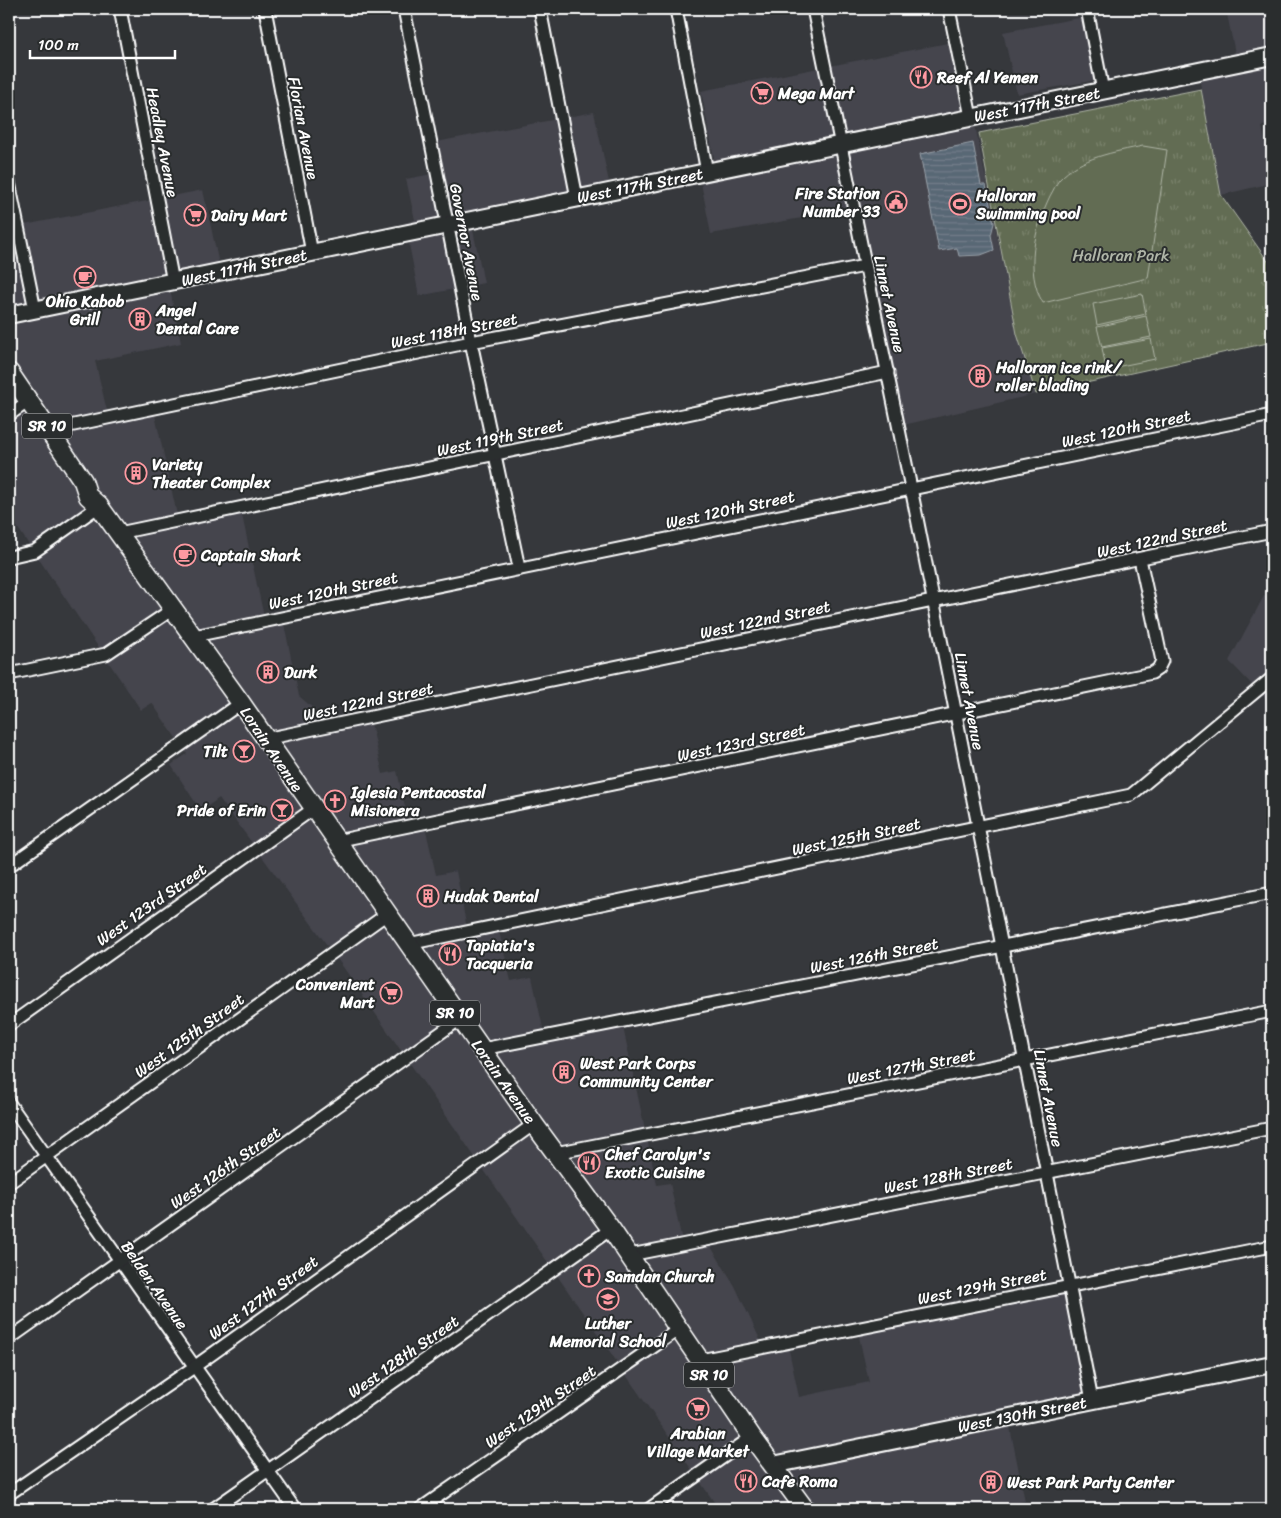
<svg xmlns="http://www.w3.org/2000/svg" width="1281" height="1518" viewBox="0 0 1281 1518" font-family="Sriracha,sans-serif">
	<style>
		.built { fill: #45454d }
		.grass { fill: url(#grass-tufts); stroke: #b0b6a8 }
		.pitch { fill: #626c52; stroke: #b0b6a8 }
		.water { fill: url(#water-rules); stroke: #9ba4ac }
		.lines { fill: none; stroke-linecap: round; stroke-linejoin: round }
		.minor-casing { stroke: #fff; stroke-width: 15 }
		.secondary-casing { stroke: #fff; stroke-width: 20 }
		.primary-casing { stroke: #fff; stroke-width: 21 }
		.minor { stroke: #2a2d2e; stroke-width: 11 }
		.secondary { stroke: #2a2d2e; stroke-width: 16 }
		.primary { stroke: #2a2d2e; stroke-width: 18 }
		.labels { text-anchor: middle; stroke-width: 4; stroke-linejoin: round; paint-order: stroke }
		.shield { fill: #2a2d2e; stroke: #bfc0c0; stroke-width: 1 }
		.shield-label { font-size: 15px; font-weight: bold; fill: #fff }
		.poi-label { font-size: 16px; font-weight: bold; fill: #fff; stroke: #2a2d2e; text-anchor: start }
		.street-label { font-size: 16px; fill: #fff; stroke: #2a2d2e }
		.park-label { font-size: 16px; fill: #b0b6a8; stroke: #2a2d2e }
	</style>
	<defs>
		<pattern id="grass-tufts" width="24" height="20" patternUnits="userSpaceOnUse" patternTransform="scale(1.25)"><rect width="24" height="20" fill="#626c52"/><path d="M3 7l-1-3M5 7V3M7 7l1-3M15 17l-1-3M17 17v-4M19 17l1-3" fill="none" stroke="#7a826c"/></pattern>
		<pattern id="water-rules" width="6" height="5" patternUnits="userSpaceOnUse" patternTransform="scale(1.25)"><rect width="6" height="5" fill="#596775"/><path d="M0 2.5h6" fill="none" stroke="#727e8a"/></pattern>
	</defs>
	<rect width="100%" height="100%" fill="#36383c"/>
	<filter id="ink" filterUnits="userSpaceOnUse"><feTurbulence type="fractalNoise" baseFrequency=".02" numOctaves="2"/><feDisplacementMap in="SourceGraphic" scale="10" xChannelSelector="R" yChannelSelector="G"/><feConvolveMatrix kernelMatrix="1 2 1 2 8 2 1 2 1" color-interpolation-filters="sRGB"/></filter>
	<g filter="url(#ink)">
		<g class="built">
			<path d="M 1226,9 L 1272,9 L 1272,124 L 1262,126 L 1272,183 L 1221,195 L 1196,61 L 1235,53 Z"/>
			<path d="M 1095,15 L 1109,78 L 1017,94 L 1003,32 Z"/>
			<path d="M 948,43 L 965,127 L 975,125 L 1017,334 L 1036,394 L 895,427 L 848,206 L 819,215 L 711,234 L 697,162 L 714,158 L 701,91 Z"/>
			<path d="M 594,112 L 613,201 L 473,230 L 484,283 L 419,296 L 405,223 L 415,220 L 406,179 L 432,174 L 426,144 Z"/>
			<path d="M 203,190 L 220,269 L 168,280 L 181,343 L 95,361 L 108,415 L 153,406 L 178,519 L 240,506 L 264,617 L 282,614 L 299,696 L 330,723 L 369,715 L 383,774 L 397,771 L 408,820 L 423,817 L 436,875 L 456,871 L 467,929 L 497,923 L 511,981 L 532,977 L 544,1033 L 621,1018 L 657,1185 L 670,1183 L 682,1241 L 705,1237 L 735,1286 L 763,1346 L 787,1341 L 799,1397 L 869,1382 L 858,1332 L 1064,1291 L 1084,1398 L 1007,1413 L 1025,1501 L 986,1509 L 719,1509 L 341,964 L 219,798 L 201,811 L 171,765 L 187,754 L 152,703 L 141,710 L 9,515 L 9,203 L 14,227 Z"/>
			<path d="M 1272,593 L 1272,705 L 1229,661 L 1264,596 Z"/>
		</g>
		<path class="grass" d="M 1201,89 L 1221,195 L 1272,267 L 1272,342 L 1036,394 L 1017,334 L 979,133 Z"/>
		<g class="pitch">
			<path d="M 1143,146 L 1167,150 L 1148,278 L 1043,303 C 1024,271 1035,227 1050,196 C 1053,191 1056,184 1059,180 C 1080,157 1115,152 1143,146 Z"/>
			<path d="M 1142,294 L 1146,314 L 1097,325 L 1093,304 Z"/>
			<path d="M 1146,316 L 1151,337 L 1102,347 L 1097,327 Z"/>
			<path d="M 1151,339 L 1155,359 L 1106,369 L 1102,348 Z"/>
		</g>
		<path class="water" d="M 973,143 L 981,185 L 986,185 L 994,223 L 991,235 L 994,250 L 981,255 L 959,256 L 957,248 L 939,251 L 920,154 Z"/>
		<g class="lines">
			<g class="minor-casing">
				<g id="minor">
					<path d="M 120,9 L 173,282"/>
					<path d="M 265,9 L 312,253"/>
					<path d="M 404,9 L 471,342 L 519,568"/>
					<path d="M 540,9 L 577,198"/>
					<path d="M 676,9 L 707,172"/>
					<path d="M 813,9 L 911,488 L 1092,1400"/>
					<path d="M 949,9 L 971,117"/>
					<path d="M 1087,9 L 1103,91"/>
					<path d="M 9,182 L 35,310"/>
					<path d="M 9,415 L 30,400"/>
					<path d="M 50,430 L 471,342 L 865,266"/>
					<path d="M 119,533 L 888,372"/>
					<path d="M 9,557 L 35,551 L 99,506"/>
					<path d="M 194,636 L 1272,415"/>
					<path d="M 9,674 L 106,654 L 173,609"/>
					<path d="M 265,739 L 1272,531"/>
					<path d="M 336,841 L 1152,673 L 1158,669 L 1162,661 L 1140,559"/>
					<path d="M 9,866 L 241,703"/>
					<path d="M 408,944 L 1131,795 L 1272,678"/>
					<path d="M 9,1025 L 313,809"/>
					<path d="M 482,1049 L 1272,893"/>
					<path d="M 9,1103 L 295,1509"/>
					<path d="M 555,1153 L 1272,1011"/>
					<path d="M 9,1183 L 387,914"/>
					<path d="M 630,1255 L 1272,1128"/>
					<path d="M 9,1339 L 460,1019"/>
					<path d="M 700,1360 L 1272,1246"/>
					<path d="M 9,1494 L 194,1367 L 534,1124"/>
					<path d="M 213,1509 L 611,1229"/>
					<path d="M 420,1509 L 679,1329"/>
					<path d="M 649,1509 L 752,1437"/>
				</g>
			</g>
			<g class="secondary-casing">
				<g id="secondary">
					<path d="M 9,315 L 1272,56"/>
					<path d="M 773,1465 L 1272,1364"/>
				</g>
			</g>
			<g class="primary-casing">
				<path id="primary" d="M 9,372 L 83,481 L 88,496 L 99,506 L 241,703 L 534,1124 L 611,1229 L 752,1437 L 805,1509"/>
			</g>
			<use href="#minor" class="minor"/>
			<use href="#secondary" class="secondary"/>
			<use href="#primary" class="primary"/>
		</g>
	</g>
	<defs>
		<g id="restaurant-ring" transform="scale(1.125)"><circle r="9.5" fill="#2a2d2e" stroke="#ff9aa2" stroke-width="1.5"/><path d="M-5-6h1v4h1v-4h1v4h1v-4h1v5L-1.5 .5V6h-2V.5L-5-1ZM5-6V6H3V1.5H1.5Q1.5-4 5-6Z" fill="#ff9aa2"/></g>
		<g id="supermarket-ring" transform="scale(1.125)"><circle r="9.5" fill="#2a2d2e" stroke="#ff9aa2" stroke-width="1.5"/><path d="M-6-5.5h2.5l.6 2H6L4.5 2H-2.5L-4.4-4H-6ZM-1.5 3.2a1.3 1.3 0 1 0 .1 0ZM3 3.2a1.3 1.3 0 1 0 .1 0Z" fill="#ff9aa2"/></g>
		<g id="civic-ring" transform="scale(1.125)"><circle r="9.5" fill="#2a2d2e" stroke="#ff9aa2" stroke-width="1.5"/><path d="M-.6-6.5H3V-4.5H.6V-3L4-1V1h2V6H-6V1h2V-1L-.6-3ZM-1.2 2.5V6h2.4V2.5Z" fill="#ff9aa2"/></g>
		<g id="stadium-ring" transform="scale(1.125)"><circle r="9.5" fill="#2a2d2e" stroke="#ff9aa2" stroke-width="1.5"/><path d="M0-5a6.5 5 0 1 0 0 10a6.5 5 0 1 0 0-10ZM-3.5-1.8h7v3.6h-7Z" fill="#ff9aa2"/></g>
		<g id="cafe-ring" transform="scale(1.125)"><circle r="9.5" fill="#2a2d2e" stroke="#ff9aa2" stroke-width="1.5"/><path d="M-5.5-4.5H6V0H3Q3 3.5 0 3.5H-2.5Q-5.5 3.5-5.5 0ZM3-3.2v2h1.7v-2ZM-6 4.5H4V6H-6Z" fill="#ff9aa2"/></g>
		<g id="building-ring" transform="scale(1.125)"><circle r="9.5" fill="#2a2d2e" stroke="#ff9aa2" stroke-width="1.5"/><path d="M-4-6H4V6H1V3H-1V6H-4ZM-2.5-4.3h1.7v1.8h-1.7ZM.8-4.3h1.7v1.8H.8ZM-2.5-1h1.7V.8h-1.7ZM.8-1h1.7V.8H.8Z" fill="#ff9aa2"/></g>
		<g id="bar-ring" transform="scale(1.125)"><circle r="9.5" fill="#2a2d2e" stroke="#ff9aa2" stroke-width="1.5"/><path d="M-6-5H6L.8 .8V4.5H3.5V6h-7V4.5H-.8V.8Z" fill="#ff9aa2"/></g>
		<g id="church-ring" transform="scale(1.125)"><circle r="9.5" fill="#2a2d2e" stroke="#ff9aa2" stroke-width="1.5"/><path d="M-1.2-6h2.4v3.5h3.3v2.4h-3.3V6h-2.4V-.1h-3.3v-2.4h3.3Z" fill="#ff9aa2"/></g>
		<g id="school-ring" transform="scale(1.125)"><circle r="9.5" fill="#2a2d2e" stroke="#ff9aa2" stroke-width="1.5"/><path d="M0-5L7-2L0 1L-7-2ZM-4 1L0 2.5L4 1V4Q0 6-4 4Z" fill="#ff9aa2"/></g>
	</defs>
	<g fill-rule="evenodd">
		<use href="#restaurant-ring" x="921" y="77"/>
		<use href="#supermarket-ring" x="762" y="93"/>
		<use href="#civic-ring" x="896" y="202"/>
		<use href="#stadium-ring" x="960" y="204"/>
		<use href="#supermarket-ring" x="195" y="215"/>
		<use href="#cafe-ring" x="85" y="277"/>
		<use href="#building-ring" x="140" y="319"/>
		<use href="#building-ring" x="980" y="376"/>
		<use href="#building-ring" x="136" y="473"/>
		<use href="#cafe-ring" x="185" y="555"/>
		<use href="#building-ring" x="268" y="672"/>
		<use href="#bar-ring" x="244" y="751"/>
		<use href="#church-ring" x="335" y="801"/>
		<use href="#bar-ring" x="282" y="810"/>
		<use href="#building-ring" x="428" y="896"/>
		<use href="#restaurant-ring" x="450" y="954"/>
		<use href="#supermarket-ring" x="391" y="993"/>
		<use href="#building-ring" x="564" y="1072"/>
		<use href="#restaurant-ring" x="589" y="1163"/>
		<use href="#church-ring" x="589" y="1276"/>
		<use href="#school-ring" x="608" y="1299"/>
		<use href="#supermarket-ring" x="698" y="1409"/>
		<use href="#restaurant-ring" x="746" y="1481"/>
		<use href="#building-ring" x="991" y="1482"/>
	</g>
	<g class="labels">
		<g class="shield">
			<rect x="22" y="413.5" width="50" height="25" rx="4"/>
			<rect x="430" y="1000.5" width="50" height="25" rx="4"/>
			<rect x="684" y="1362.5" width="50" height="25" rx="4"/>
		</g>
		<g class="shield-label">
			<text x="47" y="431">SR 10</text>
			<text x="455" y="1018">SR 10</text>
			<text x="709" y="1380">SR 10</text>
		</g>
		<g class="poi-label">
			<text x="937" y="83">Reef Al Yemen</text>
			<text x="778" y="99">Mega Mart</text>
			<text x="880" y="199" text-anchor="end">Fire Station<tspan x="880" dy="18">Number 33</tspan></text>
			<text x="976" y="201">Halloran<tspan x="976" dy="18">Swimming pool</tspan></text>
			<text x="211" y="221">Dairy Mart</text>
			<text x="85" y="307" text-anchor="middle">Ohio Kabob<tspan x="85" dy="18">Grill</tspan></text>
			<text x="156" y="316">Angel<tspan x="156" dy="18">Dental Care</tspan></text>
			<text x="996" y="373">Halloran ice rink/<tspan x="996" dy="18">roller blading</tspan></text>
			<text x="152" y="470">Variety<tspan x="152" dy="18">Theater Complex</tspan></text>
			<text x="201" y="561">Captain Shark</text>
			<text x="284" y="678">Durk</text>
			<text x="228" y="757" text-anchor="end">Tilt</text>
			<text x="351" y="798">Iglesia Pentacostal<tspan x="351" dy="18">Misionera</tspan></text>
			<text x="266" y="816" text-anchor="end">Pride of Erin</text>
			<text x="444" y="902">Hudak Dental</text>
			<text x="466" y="951">Tapiatia's<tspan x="466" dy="18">Tacqueria</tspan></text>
			<text x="375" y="990" text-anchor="end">Convenient<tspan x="375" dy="18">Mart</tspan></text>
			<text x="580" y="1069">West Park Corps<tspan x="580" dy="18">Community Center</tspan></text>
			<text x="605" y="1160">Chef Carolyn's<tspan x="605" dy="18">Exotic Cuisine</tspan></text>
			<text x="605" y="1282">Samdan Church</text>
			<text x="608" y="1329" text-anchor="middle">Luther<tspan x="608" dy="18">Memorial School</tspan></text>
			<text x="698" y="1439" text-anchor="middle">Arabian<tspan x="698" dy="18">Village Market</tspan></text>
			<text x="762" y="1487">Cafe Roma</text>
			<text x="1007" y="1488">West Park Party Center</text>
		</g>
		<g class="street-label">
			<text transform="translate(1037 104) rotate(-11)" y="6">West 117th Street</text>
			<text transform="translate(304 128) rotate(79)" y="6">Florian Avenue</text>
			<text transform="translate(163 142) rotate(79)" y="6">Headley Avenue</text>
			<text transform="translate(640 185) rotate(-11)" y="6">West 117th Street</text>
			<text transform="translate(467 242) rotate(79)" y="6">Governor Avenue</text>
			<text transform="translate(244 267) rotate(-12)" y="6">West 117th Street</text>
			<text transform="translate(890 304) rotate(78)" y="6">Linnet Avenue</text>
			<text transform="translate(454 330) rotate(-11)" y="6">West 118th Street</text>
			<text transform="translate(1126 428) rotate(-12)" y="6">West 120th Street</text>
			<text transform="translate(500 437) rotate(-12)" y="6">West 119th Street</text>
			<text transform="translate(730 509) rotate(-12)" y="6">West 120th Street</text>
			<text transform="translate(1162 538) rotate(-12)" y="6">West 122nd Street</text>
			<text transform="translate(333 590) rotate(-12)" y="6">West 120th Street</text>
			<text transform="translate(765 619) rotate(-12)" y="6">West 122nd Street</text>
			<text transform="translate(368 701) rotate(-12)" y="6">West 122nd Street</text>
			<text transform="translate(970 701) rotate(79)" y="6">Linnet Avenue</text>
			<text transform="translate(741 742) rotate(-12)" y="6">West 123rd Street</text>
			<text transform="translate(272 749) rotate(56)" y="6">Lorain Avenue</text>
			<text transform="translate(856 836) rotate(-12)" y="6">West 125th Street</text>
			<text transform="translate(151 904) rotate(-35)" y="6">West 123rd Street</text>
			<text transform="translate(874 955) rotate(-11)" y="6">West 126th Street</text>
			<text transform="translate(189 1035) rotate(-36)" y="6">West 125th Street</text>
			<text transform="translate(911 1066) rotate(-11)" y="6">West 127th Street</text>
			<text transform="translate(504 1081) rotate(55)" y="6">Lorain Avenue</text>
			<text transform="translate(1049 1098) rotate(79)" y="6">Linnet Avenue</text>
			<text transform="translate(225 1167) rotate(-35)" y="6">West 126th Street</text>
			<text transform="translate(948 1175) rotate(-11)" y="6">West 128th Street</text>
			<text transform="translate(155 1285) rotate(55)" y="6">Belden Avenue</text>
			<text transform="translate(982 1286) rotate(-11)" y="6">West 129th Street</text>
			<text transform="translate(263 1297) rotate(-36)" y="6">West 127th Street</text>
			<text transform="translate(403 1356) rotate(-35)" y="6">West 128th Street</text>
			<text transform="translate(540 1406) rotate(-35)" y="6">West 129th Street</text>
			<text transform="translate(1022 1414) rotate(-11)" y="6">West 130th Street</text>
		</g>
		<g class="park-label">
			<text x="1121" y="261">Halloran Park</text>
		</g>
	</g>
	<rect width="1281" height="1518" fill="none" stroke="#2a2d2e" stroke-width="30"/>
	<rect x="15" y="15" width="1251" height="1488" fill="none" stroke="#fff" stroke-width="2" filter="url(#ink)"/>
	<path d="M30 50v8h145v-8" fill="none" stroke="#ffffff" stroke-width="2.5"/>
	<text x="38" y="50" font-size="15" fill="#ffffff" stroke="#2a2d2e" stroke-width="4" paint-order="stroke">100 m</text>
</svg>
